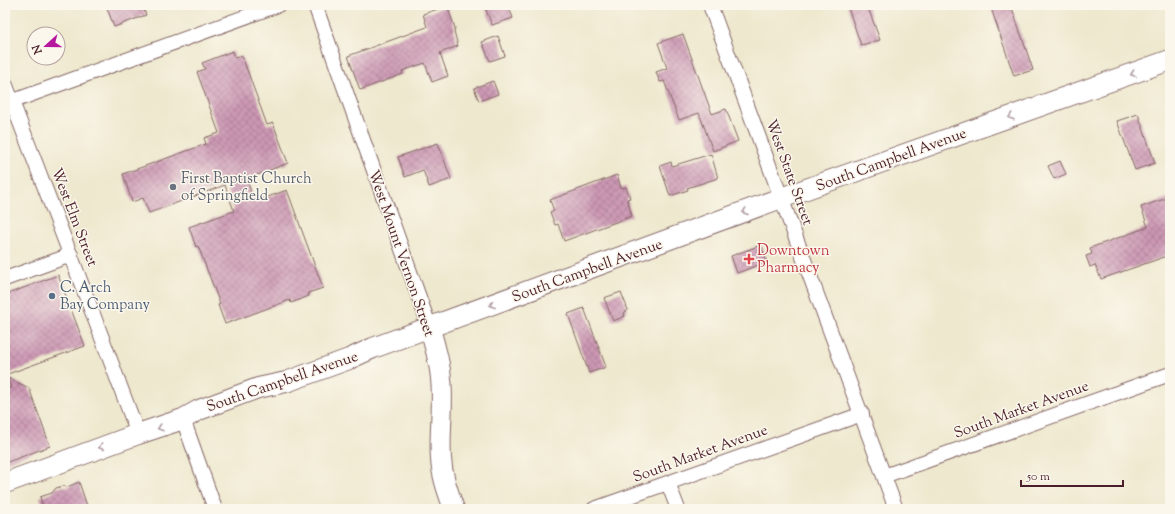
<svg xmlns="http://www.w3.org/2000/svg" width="1175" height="514" viewBox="0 0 1175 514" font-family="'Sorts Mill Goudy',serif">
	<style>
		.building { fill: url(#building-cross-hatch) }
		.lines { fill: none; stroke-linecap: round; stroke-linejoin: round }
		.street-casing { stroke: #836564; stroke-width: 16 }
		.secondary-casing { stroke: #836564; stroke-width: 22 }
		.street { stroke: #fff; stroke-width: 14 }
		.secondary { stroke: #fff; stroke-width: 20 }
		.oneway { stroke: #ae9aa0 }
		.worship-dot { fill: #6b7280; stroke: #fbf7ec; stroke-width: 1.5 }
		.health-dot { fill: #e0444e; stroke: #fbf7ec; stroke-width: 1.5 }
		.service-dot { fill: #5c6f8a; stroke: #fbf7ec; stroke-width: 1.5 }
		.labels { text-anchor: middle; stroke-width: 3; stroke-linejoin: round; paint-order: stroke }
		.street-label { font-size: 15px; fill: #4a1f2b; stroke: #fbf7ec }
		.worship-label { font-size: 15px; fill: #5b616d; stroke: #fbf7ec; text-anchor: start }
		.health-label { font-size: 15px; fill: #be3a42; stroke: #fbf7ec; text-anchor: start }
		.service-label { font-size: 15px; fill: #4e5e75; stroke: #fbf7ec; text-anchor: start }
	</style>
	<defs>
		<pattern id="building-cross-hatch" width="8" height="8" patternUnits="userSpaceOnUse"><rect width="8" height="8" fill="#cc97b4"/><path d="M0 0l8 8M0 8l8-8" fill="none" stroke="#a87b93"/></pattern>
	</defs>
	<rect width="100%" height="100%" fill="#fbf7ec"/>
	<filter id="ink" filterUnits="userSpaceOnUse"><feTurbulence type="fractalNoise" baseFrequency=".025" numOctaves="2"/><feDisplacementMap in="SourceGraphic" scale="8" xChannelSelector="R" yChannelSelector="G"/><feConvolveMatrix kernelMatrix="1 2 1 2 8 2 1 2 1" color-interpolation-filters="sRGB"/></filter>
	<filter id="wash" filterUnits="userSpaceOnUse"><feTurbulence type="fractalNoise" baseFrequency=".012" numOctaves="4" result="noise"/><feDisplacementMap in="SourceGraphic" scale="16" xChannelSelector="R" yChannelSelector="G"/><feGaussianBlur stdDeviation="0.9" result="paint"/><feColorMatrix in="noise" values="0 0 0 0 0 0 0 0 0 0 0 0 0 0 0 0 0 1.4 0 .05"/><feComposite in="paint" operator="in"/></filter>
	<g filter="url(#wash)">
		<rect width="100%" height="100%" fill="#eee8ce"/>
		<g id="blocks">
			<g class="building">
				<path d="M 106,5 L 142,5 L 146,15 L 114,27 Z"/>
				<path d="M 484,5 L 508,5 L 513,18 L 492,25 Z"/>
				<path d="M 847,5 L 867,5 L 880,40 L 861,45 Z"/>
				<path d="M 990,5 L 1011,5 L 1033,70 L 1014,76 Z"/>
				<path d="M 447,6 L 455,28 L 454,31 L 458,46 L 440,53 L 448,76 L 432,82 L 425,63 L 402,71 L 403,74 L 360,90 L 348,56 L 427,27 L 423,14 Z"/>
				<path d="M 683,34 L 712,114 L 726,109 L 738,141 L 713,151 L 699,113 L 679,120 L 664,81 L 660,82 L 656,72 L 667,68 L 658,43 Z"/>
				<path d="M 498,36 L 505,56 L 490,61 L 482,42 Z"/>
				<path d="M 233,51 L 235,58 L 242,56 L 267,125 L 273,123 L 288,163 L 247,179 L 254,202 L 287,190 L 323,288 L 308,293 L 309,296 L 291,303 L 290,300 L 225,324 L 218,305 L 220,304 L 198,246 L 196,247 L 189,227 L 234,211 L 225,185 L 149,213 L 143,198 L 132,202 L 123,174 L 206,144 L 204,138 L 219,133 L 197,72 L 205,69 L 202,63 Z"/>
				<path d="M 493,81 L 498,94 L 479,101 L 474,88 Z"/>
				<path d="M 1138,114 L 1155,163 L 1135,170 L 1117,121 Z"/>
				<path d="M 438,143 L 451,179 L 429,187 L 423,170 L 405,177 L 398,157 Z"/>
				<path d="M 711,154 L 718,178 L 687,188 L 688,190 L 670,196 L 660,166 L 671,162 L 672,166 Z"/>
				<path d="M 1060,161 L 1066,174 L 1054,179 L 1048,166 Z"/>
				<path d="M 617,175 L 621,188 L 626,187 L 630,198 L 627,199 L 632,216 L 564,241 L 558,224 L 555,225 L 550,212 L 554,211 L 550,200 Z"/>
				<path d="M 1170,197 L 1170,255 L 1101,279 L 1095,265 L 1090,267 L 1086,256 L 1092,254 L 1090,248 L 1148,227 L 1141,207 Z"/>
				<path d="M 761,245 L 767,262 L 737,273 L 731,256 Z"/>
				<path d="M 58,275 L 85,346 L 5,375 L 5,295 Z"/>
				<path d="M 621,292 L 628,310 L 624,313 L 625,316 L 613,321 L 604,298 Z"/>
				<path d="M 584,308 L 606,367 L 589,373 L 568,314 Z"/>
				<path d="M 8,378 L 29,388 L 50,446 L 5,463 L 5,390 L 11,388 Z"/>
				<path d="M 79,482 L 88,509 L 44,509 L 40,497 L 52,493 L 56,488 L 63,486 L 67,487 Z"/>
			</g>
		</g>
	</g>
	<g filter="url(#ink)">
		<use href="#blocks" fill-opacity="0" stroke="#836564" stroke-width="1"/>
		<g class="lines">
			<g class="street-casing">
				<g id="street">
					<path d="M 315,5 L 430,328"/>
					<path d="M 710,5 L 896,509"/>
					<path d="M 5,83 L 99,330 L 138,434"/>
					<path d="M 5,104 L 278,5"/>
					<path d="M 5,279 L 71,255"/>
					<path d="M 183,419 L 215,509"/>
					<path d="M 884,476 L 1170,374"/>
					<path d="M 668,483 L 678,509"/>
					<path d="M 594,509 L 862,414"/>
				</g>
			</g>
			<g class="secondary-casing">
				<g id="secondary">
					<path d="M 430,328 C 434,345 440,361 441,379 C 444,405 439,432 441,459 C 442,476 448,492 454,509"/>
					<path d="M 5,483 L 138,434 L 183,419 L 199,410 L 258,388 L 286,382 L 349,359 L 373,348 L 781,198 L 1170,60"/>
				</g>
			</g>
			<use href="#street" class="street"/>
			<use href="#secondary" class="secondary"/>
		</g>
		<defs><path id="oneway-chevron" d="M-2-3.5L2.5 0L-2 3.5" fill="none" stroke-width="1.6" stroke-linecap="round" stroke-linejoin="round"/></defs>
		<g class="oneway">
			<use href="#oneway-chevron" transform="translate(1133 74) rotate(160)"/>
			<use href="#oneway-chevron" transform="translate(1011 117) rotate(161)"/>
			<use href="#oneway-chevron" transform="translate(745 212) rotate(160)"/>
			<use href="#oneway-chevron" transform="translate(492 305) rotate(160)"/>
			<use href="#oneway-chevron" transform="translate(160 428) rotate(161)"/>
			<use href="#oneway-chevron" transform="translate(101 447) rotate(160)"/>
		</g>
	</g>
	<circle class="worship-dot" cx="173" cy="187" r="4"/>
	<path class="health-dot" d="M747 253h4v4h4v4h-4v4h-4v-4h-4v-4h4z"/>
	<circle class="service-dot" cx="52" cy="296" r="4"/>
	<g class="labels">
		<g class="street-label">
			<text transform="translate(891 159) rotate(-20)" y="5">South Campbell Avenue</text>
			<text transform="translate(790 172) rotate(70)" y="5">West State Street</text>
			<text transform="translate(75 217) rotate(69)" y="5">West Elm Street</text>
			<text transform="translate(402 253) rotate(71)" y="5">West Mount Vernon Street</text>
			<text transform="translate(587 270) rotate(-20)" y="5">South Campbell Avenue</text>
			<text transform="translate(282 381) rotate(-19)" y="5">South Campbell Avenue</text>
			<text transform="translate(1021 409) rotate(-20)" y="5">South Market Avenue</text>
			<text transform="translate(700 453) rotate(-20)" y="5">South Market Avenue</text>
		</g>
		<g class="worship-label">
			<text x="181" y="183">First Baptist Church<tspan x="181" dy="17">of Springfield</tspan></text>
		</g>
		<g class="health-label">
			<text x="757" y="255">Downtown<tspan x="757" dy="17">Pharmacy</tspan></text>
		</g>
		<g class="service-label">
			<text x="60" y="292">C. Arch<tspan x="60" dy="17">Bay Company</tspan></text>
		</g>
	</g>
	<rect width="1175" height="514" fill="none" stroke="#fbf7ec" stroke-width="20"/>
	<g transform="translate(46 46) rotate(249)"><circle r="19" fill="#fbf7ec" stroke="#b4a19f"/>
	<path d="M0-3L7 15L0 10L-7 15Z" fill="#b5179e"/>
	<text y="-6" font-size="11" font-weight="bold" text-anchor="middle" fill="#4a1f2b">N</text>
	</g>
	<path d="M1021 480v6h102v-6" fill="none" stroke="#4a1f2b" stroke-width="2"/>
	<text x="1027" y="480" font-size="12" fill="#4a1f2b" stroke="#fbf7ec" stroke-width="3" paint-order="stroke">50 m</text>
</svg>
